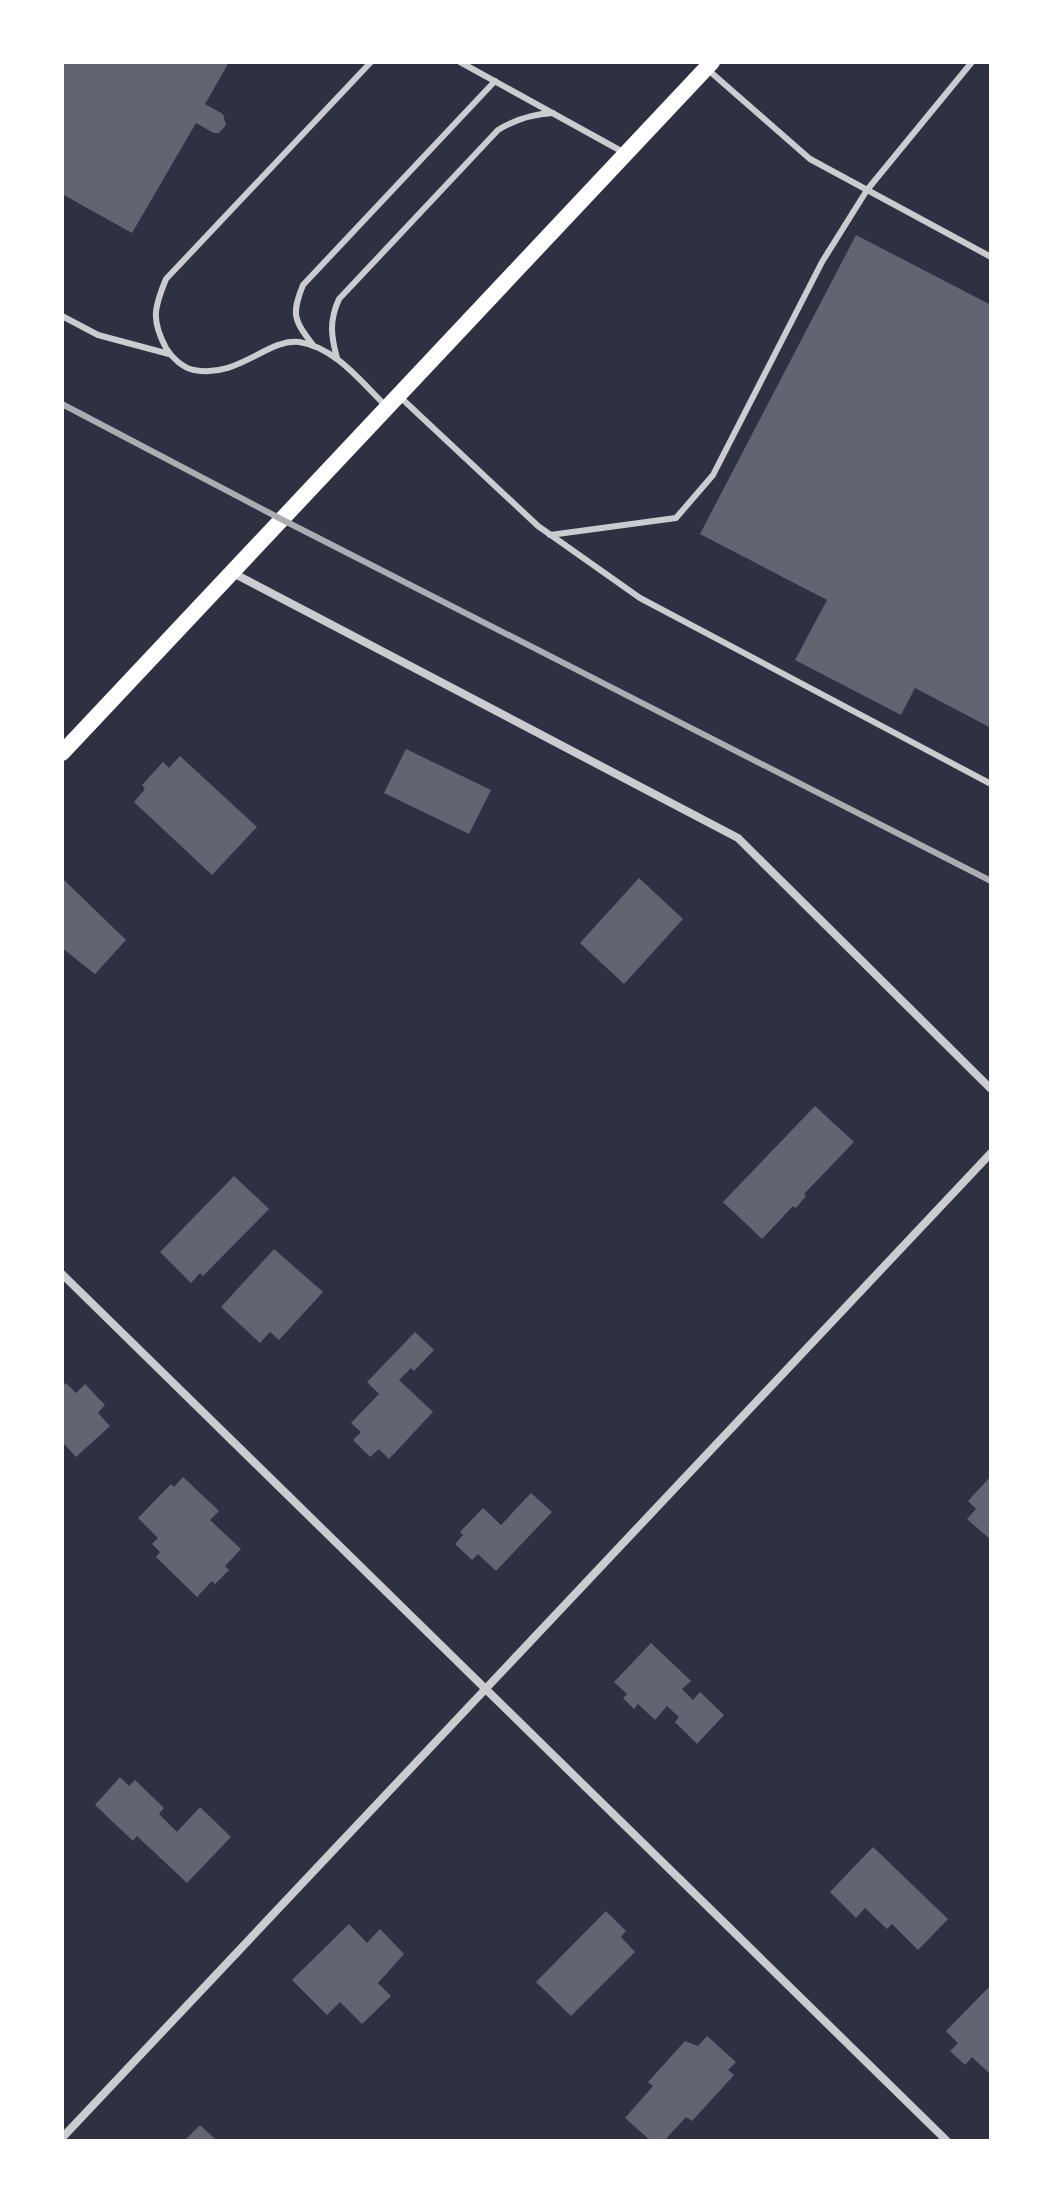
<svg xmlns="http://www.w3.org/2000/svg" width="1053" height="2203" viewBox="0 0 1053 2203" font-family="Raleway,sans-serif">
	<style>
		.building { fill: #626471 }
		.lines { fill: none; stroke-linecap: round; stroke-linejoin: round }
		.service { stroke: #caccd0; stroke-width: 6 }
		.minor { stroke: #caccd0; stroke-width: 8 }
		.secondary { stroke: #fff; stroke-width: 16 }
		.rail { stroke: #abadb3; stroke-width: 6 }
	</style>
	<rect width="100%" height="100%" fill="#2d3142"/>
	<g class="building">
		<path d="M 62,62 L 229,62 L 205,104 L 223,114 L 226,125 L 219,133 L 214,133 L 196,123 L 132,233 L 62,194 Z"/>
		<path d="M 856,235 L 991,305 L 991,728 L 915,688 L 901,715 L 795,660 L 827,600 L 700,534 Z"/>
		<path d="M 406,749 L 491,790 L 469,834 L 384,793 Z"/>
		<path d="M 180,756 L 257,827 L 212,875 L 134,802 L 145,789 L 142,785 L 163,762 L 169,768 Z"/>
		<path d="M 62,878 L 126,940 L 95,974 L 62,948 Z"/>
		<path d="M 639,878 L 683,919 L 624,984 L 580,943 Z"/>
		<path d="M 815,1106 L 854,1142 L 804,1194 L 806,1196 L 796,1208 L 793,1206 L 762,1239 L 723,1202 Z"/>
		<path d="M 234,1176 L 269,1209 L 203,1276 L 200,1273 L 191,1283 L 160,1252 Z"/>
		<path d="M 274,1249 L 323,1292 L 279,1340 L 270,1332 L 260,1343 L 221,1307 Z"/>
		<path d="M 415,1332 L 434,1350 L 414,1371 L 411,1368 L 399,1380 L 433,1412 L 389,1459 L 379,1449 L 370,1457 L 353,1440 L 361,1432 L 351,1423 L 379,1394 L 367,1382 Z"/>
		<path d="M 66,1383 L 76,1393 L 85,1384 L 105,1405 L 98,1413 L 110,1426 L 76,1457 L 62,1442 L 62,1386 Z"/>
		<path d="M 991,1476 L 991,1540 L 967,1519 L 976,1509 L 968,1501 Z"/>
		<path d="M 183,1477 L 219,1511 L 210,1520 L 241,1549 L 225,1566 L 229,1570 L 215,1584 L 212,1581 L 197,1597 L 156,1557 L 160,1552 L 152,1544 L 158,1538 L 138,1518 L 171,1484 L 174,1487 Z"/>
		<path d="M 531,1493 L 552,1512 L 496,1571 L 478,1554 L 472,1560 L 455,1544 L 463,1535 L 460,1532 L 483,1508 L 501,1525 Z"/>
		<path d="M 651,1643 L 691,1681 L 682,1689 L 693,1700 L 700,1692 L 724,1715 L 697,1744 L 675,1722 L 679,1717 L 667,1706 L 655,1720 L 638,1704 L 634,1709 L 623,1698 L 627,1694 L 614,1682 Z"/>
		<path d="M 120,1777 L 129,1786 L 135,1780 L 164,1808 L 159,1814 L 177,1832 L 200,1807 L 231,1837 L 187,1883 L 137,1836 L 133,1841 L 95,1805 Z"/>
		<path d="M 873,1847 L 948,1919 L 918,1950 L 892,1924 L 887,1929 L 865,1908 L 856,1918 L 830,1892 Z"/>
		<path d="M 606,1911 L 626,1931 L 621,1937 L 635,1952 L 571,2016 L 536,1982 Z"/>
		<path d="M 349,1924 L 367,1943 L 380,1929 L 404,1954 L 378,1983 L 391,1996 L 362,2024 L 340,2002 L 327,2015 L 292,1980 Z"/>
		<path d="M 991,1985 L 991,2075 L 972,2057 L 965,2065 L 950,2051 L 958,2043 L 946,2031 Z"/>
		<path d="M 707,2036 L 736,2062 L 728,2070 L 734,2075 L 692,2121 L 686,2117 L 664,2141 L 651,2141 L 625,2118 L 653,2086 L 648,2082 L 685,2041 L 698,2046 Z"/>
		<path d="M 200,2125 L 217,2141 L 184,2141 Z"/>
	</g>
	<g class="lines">
		<g class="service">
			<path d="M 371,62 L 166,279 C 154,308 151,320 166,348 C 172,358 183,368 194,370 C 238,379 268,338 299,342 C 335,347 362,383 387,407"/>
			<path d="M 460,62 L 623,152"/>
			<path d="M 706,68 L 810,159 L 991,257"/>
			<path d="M 62,316 L 98,335 L 169,354"/>
			<path d="M 313,345 C 294,320 291,315 303,285 L 495,81"/>
			<path d="M 337,358 C 331,336 329,321 339,299 L 498,130 C 516,119 532,114 553,113"/>
			<path d="M 399,396 L 538,526 L 640,598 L 991,784"/>
			<path d="M 550,535 L 676,518 L 713,475 L 822,262 L 867,190 L 972,62"/>
		</g>
		<g class="minor">
			<path d="M 233,573 L 738,838 L 991,1089"/>
			<path d="M 62,1274 L 947,2141"/>
			<path d="M 62,2138 L 991,1153"/>
		</g>
		<path class="secondary" d="M 62,753 L 712,62"/>
		<path class="rail" d="M 62,404 L 281,519 L 991,881"/>
	</g>
	<rect width="1053" height="2203" fill="none" stroke="#ffffff" stroke-width="128"/>
</svg>
